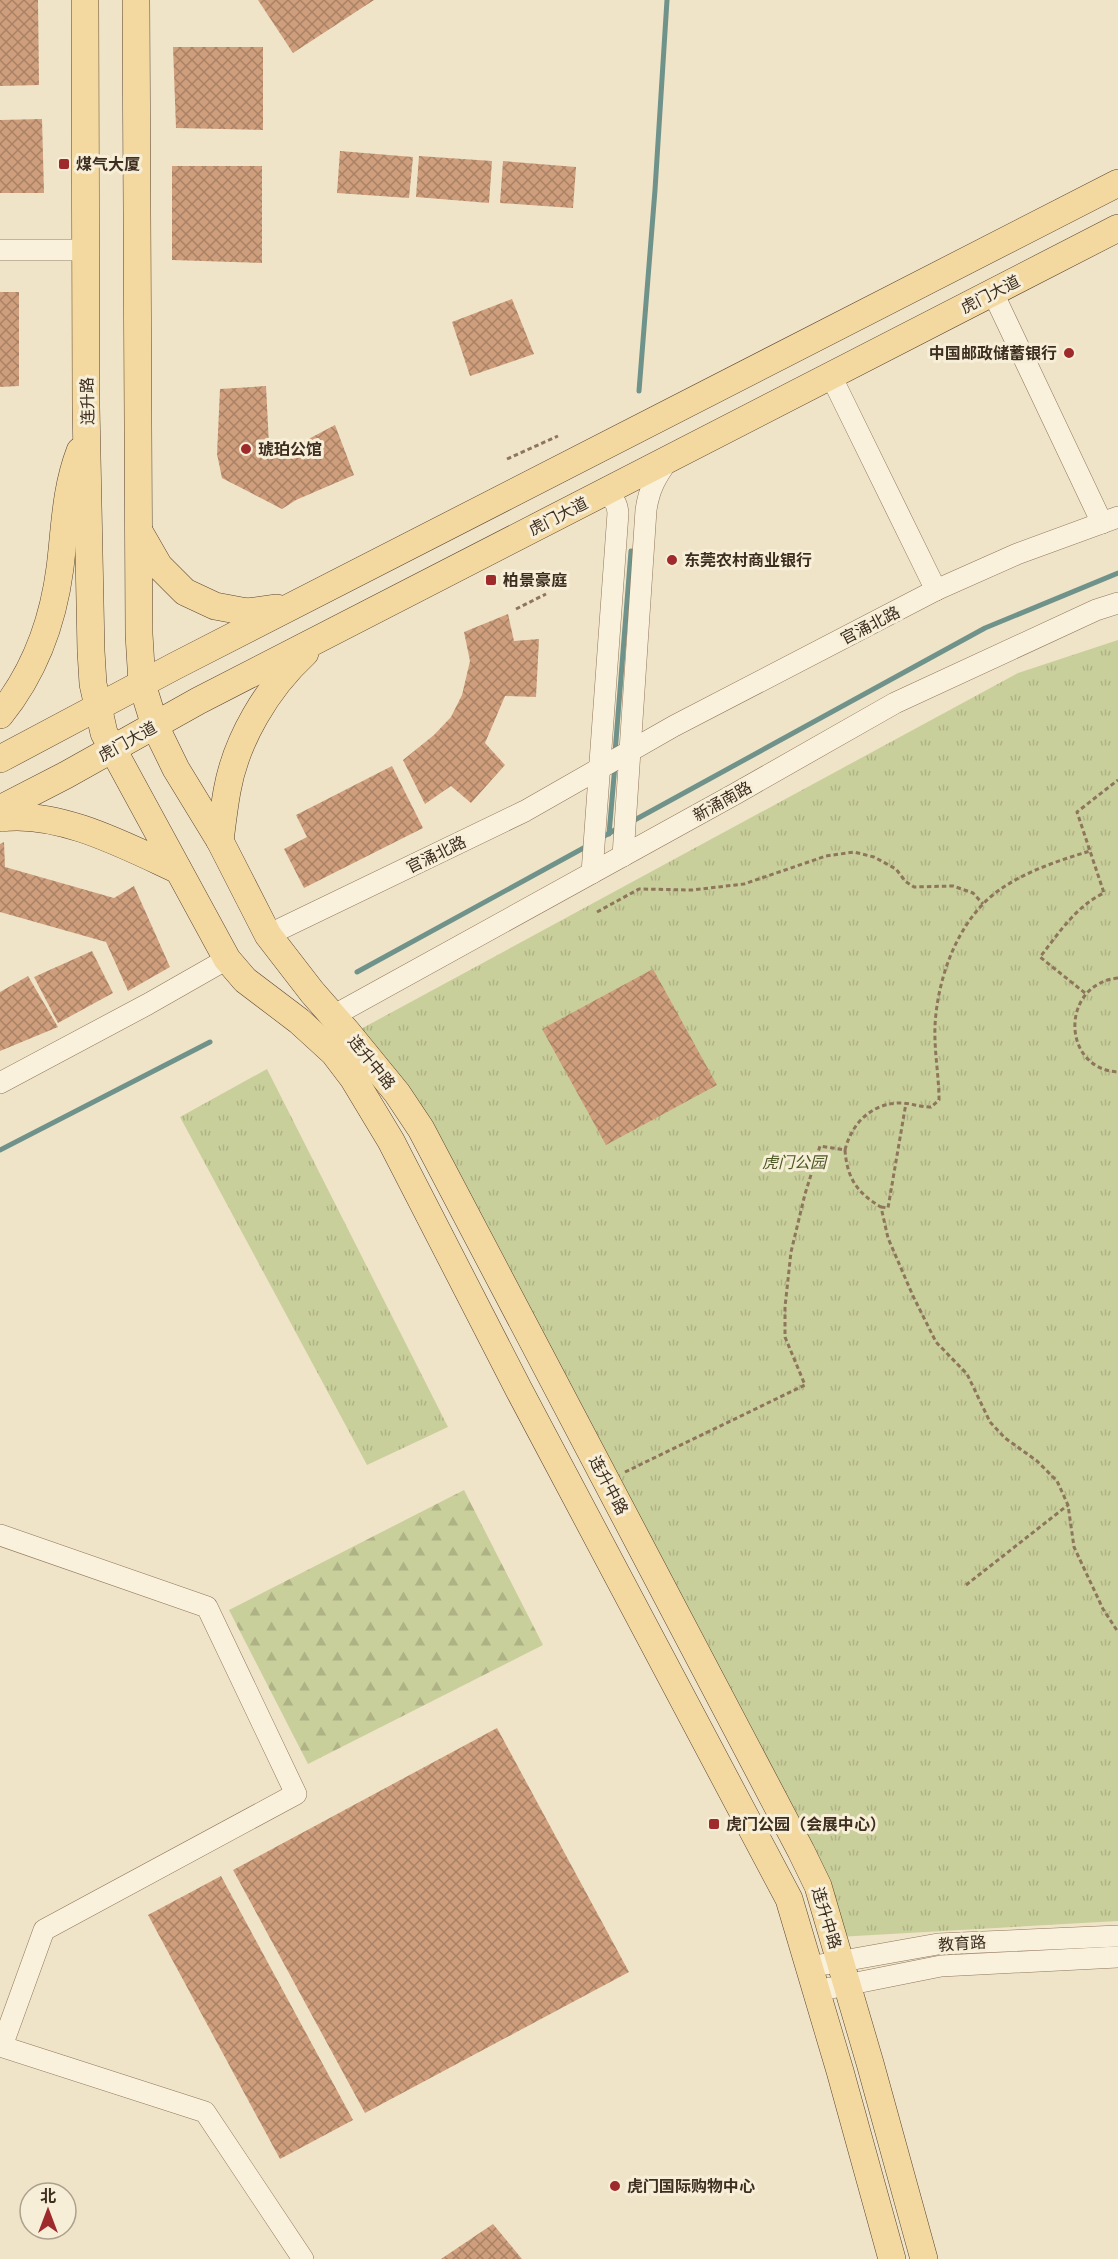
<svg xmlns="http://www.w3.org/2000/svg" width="1118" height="2259" viewBox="0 0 1118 2259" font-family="'Times New Roman','Noto Sans SC',serif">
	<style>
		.forest { fill: url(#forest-firs) }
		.park { fill: url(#park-tufts) }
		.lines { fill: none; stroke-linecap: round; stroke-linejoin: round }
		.stream { stroke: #6f938a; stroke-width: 5 }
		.building { fill: url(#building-cross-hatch) }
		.minor-casing { stroke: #8d765c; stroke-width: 22 }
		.major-casing { stroke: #5b4430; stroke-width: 28 }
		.path { stroke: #8d765c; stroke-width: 3; stroke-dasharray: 4.5 3; stroke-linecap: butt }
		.minor { stroke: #faf1dc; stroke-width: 21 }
		.major { stroke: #f3d9a0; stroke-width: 27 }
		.poi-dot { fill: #9e2a2b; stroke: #f7eed8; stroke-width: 2 }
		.labels { text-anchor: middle; stroke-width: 6; stroke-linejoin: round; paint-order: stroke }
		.poi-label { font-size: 16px; font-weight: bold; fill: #3d2e20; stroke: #f7eed8; text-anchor: start }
		.street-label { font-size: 16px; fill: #3d2e20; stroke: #f7eed8 }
		.park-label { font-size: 16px; font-style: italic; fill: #4d5a26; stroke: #f7eed8 }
	</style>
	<defs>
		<pattern id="forest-firs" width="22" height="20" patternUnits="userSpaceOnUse" patternTransform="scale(1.5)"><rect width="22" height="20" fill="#c9cf9b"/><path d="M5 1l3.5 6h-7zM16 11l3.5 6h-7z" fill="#aeb285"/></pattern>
		<pattern id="park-tufts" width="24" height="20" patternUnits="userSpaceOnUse" patternTransform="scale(1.5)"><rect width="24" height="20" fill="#c9cf9b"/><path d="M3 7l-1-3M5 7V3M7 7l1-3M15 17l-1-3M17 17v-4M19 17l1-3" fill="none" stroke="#aeb285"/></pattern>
		<pattern id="building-cross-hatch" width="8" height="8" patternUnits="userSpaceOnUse" patternTransform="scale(1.5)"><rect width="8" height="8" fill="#cf9f7d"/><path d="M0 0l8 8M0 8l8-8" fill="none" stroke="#a98266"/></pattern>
	</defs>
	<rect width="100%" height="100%" fill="#f0e4c8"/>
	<path class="forest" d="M 464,1490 L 543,1645 L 308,1764 L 229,1610 Z"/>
	<g class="park">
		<path d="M 1118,640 L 1118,1921 L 838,1937 L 359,1030 L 1018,673 Z"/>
		<path d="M 267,1069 L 448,1427 L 367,1465 L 180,1117 Z"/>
	</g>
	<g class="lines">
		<g class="stream">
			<path d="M 639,391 L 655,190 L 667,0"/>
			<path d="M 615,753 L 631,551"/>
			<path d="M 631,822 L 985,628 L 1118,573"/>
			<path d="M 609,834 L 615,765"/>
			<path d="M 599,839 L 620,827"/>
			<path d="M 357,972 L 589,845"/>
			<path d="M 0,1150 L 210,1042"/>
		</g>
	</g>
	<g class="building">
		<path d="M 0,0 L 38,0 L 39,85 L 0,86 Z"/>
		<path d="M 258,0 L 374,0 L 293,53 Z"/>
		<path d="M 173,47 L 263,47 L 263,130 L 176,128 Z"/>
		<path d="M 42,119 L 44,193 L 0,193 L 0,120 Z"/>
		<path d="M 340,151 L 413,157 L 409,198 L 337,193 Z"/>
		<path d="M 419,156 L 492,161 L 489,203 L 416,197 Z"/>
		<path d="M 503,161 L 576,167 L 573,208 L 500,203 Z"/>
		<path d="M 172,166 L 262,166 L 262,263 L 172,260 Z"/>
		<path d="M 0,292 L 19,292 L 19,386 L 0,387 Z"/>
		<path d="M 512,299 L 534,354 L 470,376 L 452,322 Z"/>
		<path d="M 266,386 L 269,445 L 282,453 L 335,425 L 354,475 L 296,500 L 282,509 L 222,478 L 217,454 L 220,389 Z"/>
		<path d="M 508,614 L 514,641 L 539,639 L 536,697 L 505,696 L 485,743 L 505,765 L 471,803 L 451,786 L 425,804 L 403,760 L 434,735 L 451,717 L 462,695 L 470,661 L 464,632 Z"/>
		<path d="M 392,766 L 423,828 L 304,888 L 284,849 L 307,837 L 296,815 Z"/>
		<path d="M 4,842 L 5,867 L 114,898 L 134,886 L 170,967 L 128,991 L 106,942 L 0,912 L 0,844 Z"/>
		<path d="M 92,951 L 113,993 L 58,1023 L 34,977 Z"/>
		<path d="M 653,969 L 717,1085 L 606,1145 L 542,1029 Z"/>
		<path d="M 28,976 L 58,1027 L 0,1051 L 0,992 Z"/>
		<path d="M 497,1728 L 629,1972 L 365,2113 L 233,1870 Z"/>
		<path d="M 221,1876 L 353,2120 L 280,2159 L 148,1915 Z"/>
		<path d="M 493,2224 L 522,2259 L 441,2259 Z"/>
	</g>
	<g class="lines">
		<g class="minor-casing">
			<g id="minor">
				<path d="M 0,250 L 86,250"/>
				<path d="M 993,293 L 1102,523"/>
				<path d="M 831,376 L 936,590"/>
				<path d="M 623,856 L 646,510 C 649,489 656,476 669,459"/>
				<path d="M 592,873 L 618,513 C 617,500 611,495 597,496"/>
				<path d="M 268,935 L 525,811 L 674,726 L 936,590 L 1017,554 L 1118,517"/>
				<path d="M 333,1016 L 735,794 L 895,703 L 1096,610 L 1118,603"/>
				<path d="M 0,1083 L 148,1004 L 227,959"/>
				<path d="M 0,1535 L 207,1607 L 296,1794 L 44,1930 L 2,2046"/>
				<path d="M 809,1967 L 938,1944 L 1118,1936"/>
				<path d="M 816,1991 L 941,1966 L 1118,1957"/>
				<path d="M 0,2046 L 205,2112 L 303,2259"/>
			</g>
		</g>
		<g class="major-casing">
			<g id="major">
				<path d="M 85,0 L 86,407 L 91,651 L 93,684 L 104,733 L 227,959 L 245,980 L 299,1021 L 334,1053 L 353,1078 L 391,1141 L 519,1390 L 789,1899 L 840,2071 L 892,2259"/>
				<path d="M 136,0 L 139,634 L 142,684 L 155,726 L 176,769 L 220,841 L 268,935 L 312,992 L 348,1033 L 397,1093 L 421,1129 L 801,1851 L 818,1886 L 870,2063 L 924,2259"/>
				<path d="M 140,533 L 159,566 L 185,592 L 215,606 L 247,612 L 277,608"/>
				<path d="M 0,715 C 34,673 53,622 60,568 C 65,528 65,490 80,451"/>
				<path d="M 0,759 L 175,666 L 1118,183"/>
				<path d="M 0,809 L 66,775 L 198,701 L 1118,228"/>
				<path d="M 0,818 C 59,810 126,846 178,870"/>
				<path d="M 220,841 C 222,825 224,808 227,791 C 236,740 267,688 305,653"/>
			</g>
		</g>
		<g class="path">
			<path d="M 507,459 L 558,436"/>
			<path d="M 516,609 L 546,594"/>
			<path d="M 597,912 L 639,889 L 692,890 L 744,884 L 826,856 L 854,852 L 874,857 L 896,869 L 905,881 L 914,887 L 953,886 L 973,893 L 983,904"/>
			<path d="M 1118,978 C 1060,984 1061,1069 1118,1072"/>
			<path d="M 1085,993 L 1040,957 C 1059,933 1076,906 1104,893 L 1090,851"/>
			<path d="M 845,1150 C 847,1178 857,1193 881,1207 L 888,1238 L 913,1296 L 936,1342 L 967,1374 L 990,1422 L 1005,1438 L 1037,1461 L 1057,1481 L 1068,1505 L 1074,1547 L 1103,1609 L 1118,1632"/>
			<path d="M 881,1207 L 888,1208 L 906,1103"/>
			<path d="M 625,1472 L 805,1385 L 785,1337 L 785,1307 L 791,1252 L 805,1194 L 820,1146 L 845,1150 C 852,1122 873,1102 903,1103 C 913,1104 921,1107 931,1107 L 939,1100 C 939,1076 934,1051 935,1026 C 937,984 953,935 983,904 C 1010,876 1054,862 1090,851 L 1077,812 L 1118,780"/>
			<path d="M 966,1585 L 1068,1505"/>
		</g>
		<use href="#minor" class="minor"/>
		<use href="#major" class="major"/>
	</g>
	<g class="poi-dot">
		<rect x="58" y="158" width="12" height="12" rx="3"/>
		<circle cx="1069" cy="353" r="6"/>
		<circle cx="246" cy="449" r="6"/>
		<circle cx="672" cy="560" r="6"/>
		<rect x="485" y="574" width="12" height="12" rx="3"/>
		<rect x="708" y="1818" width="12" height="12" rx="3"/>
		<circle cx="615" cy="2186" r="6"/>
	</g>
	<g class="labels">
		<g class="poi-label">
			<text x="76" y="170">煤气大厦</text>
			<text x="1057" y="359" text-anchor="end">中国邮政储蓄银行</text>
			<text x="258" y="455">琥珀公馆</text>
			<text x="684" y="566">东莞农村商业银行</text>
			<text x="503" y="586">柏景豪庭</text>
			<text x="726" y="1830">虎门公园（会展中心）</text>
			<text x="627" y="2192">虎门国际购物中心</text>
		</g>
		<g class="street-label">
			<text transform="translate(990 294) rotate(-27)" y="6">虎门大道</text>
			<text transform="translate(87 401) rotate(-91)" y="6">连升路</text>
			<text transform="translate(558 516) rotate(-27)" y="6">虎门大道</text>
			<text transform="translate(870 625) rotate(-27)" y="6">官涌北路</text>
			<text transform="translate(127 741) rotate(-29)" y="6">虎门大道</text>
			<text transform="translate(722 801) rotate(-29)" y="6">新涌南路</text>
			<text transform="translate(436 854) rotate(-26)" y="6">官涌北路</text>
			<text transform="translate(372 1062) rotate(51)" y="6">连升中路</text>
			<text transform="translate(609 1485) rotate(62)" y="6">连升中路</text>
			<text transform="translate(827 1918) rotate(73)" y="6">连升中路</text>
			<text transform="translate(962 1943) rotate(-4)" y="6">教育路</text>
		</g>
		<g class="park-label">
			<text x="794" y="1168">虎门公园</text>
		</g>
	</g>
	<g transform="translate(48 2211)"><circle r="28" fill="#f7eed8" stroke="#ada18e" stroke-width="1.5"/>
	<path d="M0-4.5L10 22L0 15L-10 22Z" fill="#9e2a2b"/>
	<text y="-9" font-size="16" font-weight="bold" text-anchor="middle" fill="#3d2e20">北</text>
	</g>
</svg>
